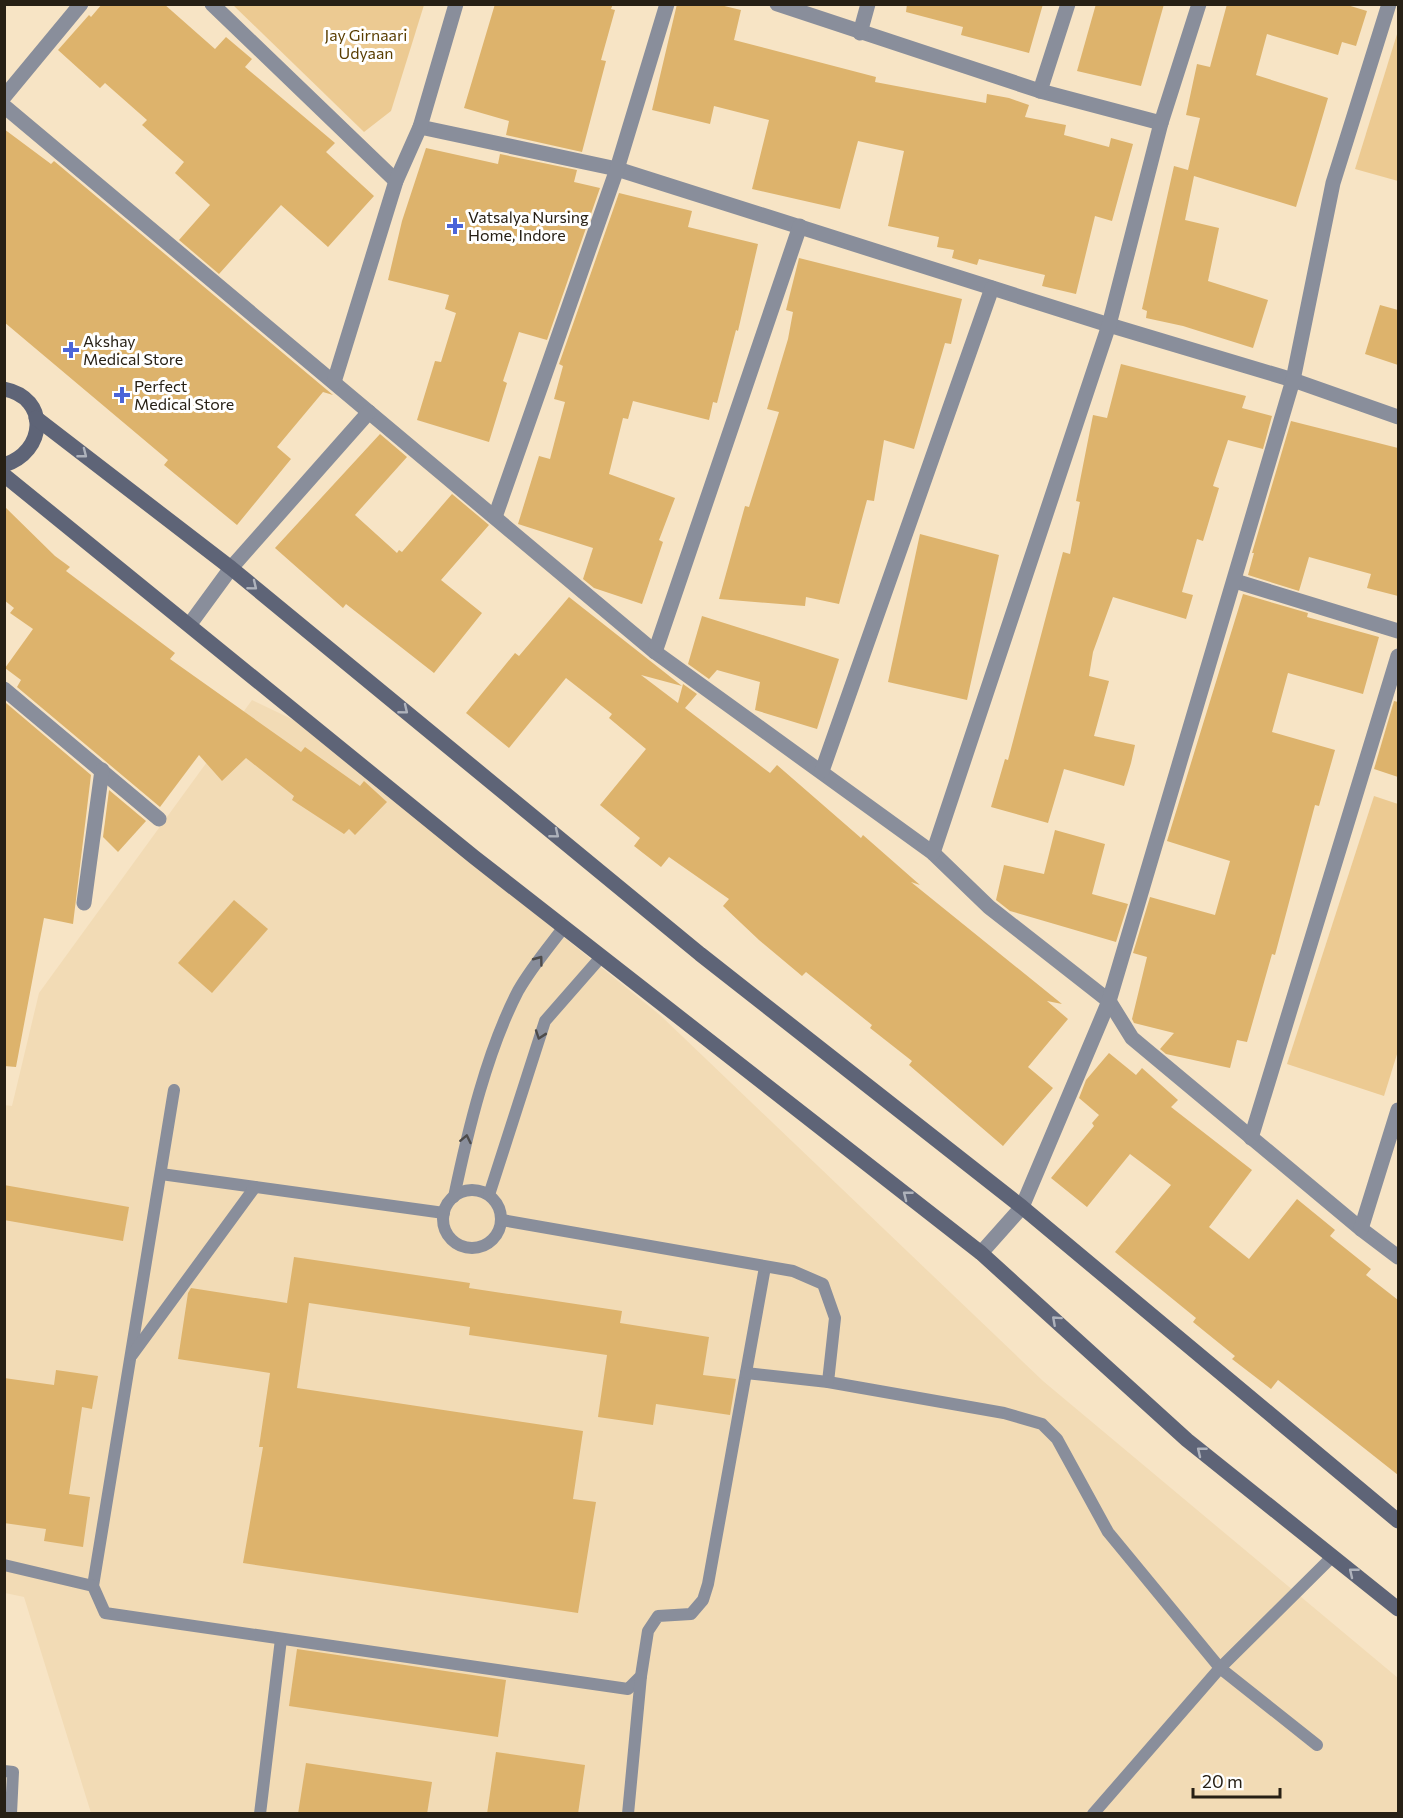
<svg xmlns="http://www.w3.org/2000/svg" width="1403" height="1818" viewBox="0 0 1403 1818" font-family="Commissioner,sans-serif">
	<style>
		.built { fill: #f2dbb5 }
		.green { fill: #ecca92 }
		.building { fill: #ddb36c }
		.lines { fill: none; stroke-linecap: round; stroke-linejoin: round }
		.lane { stroke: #898e9b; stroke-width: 12 }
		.street { stroke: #898e9b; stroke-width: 15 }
		.secondary { stroke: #5e6477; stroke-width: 15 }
		.oneway { stroke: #aeb2bb }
		.oneway2 { stroke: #4e4c4b }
		.poi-dot { fill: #4b64d8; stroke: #fff; stroke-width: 2 }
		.labels { text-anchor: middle; stroke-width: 6; stroke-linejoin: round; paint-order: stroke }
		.park-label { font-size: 16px; fill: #593d00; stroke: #fff }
		.poi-label { font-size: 16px; fill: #272015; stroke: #fff; text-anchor: start }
	</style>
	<rect width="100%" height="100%" fill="#f7e4c5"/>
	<path class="built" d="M 252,700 L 298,722 L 660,1015 L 1043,1381 L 1398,1678 L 1398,1813 L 91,1813 L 24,1597 L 5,1593 L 4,1105 L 12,1106 L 39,993 Z"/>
	<g class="green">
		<path d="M 233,5 L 424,5 L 391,111 L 364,132 Z"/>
		<path d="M 1398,31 L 1398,181 L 1355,169 Z"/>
		<path d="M 1374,796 L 1398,804 L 1398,1051 L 1384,1096 L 1287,1064 Z"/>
	</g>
	<g class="building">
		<path d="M 102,4 L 164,4 L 215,49 L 226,37 L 252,59 L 245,67 L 335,143 L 326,152 L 374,196 L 328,247 L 281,205 L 219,274 L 179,240 L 210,205 L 175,173 L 184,162 L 142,125 L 147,120 L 105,83 L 100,88 L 58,50 L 89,15 L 91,17 Z"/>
		<path d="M 495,4 L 613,4 L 611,9 L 615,10 L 601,60 L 606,61 L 582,152 L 506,135 L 509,121 L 464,108 Z"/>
		<path d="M 677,4 L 716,4 L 741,10 L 734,40 L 876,77 L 875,82 L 986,103 L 987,94 L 1009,98 L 1029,105 L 1025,117 L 1066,125 L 1064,135 L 1109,147 L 1111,138 L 1133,144 L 1112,221 L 1095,216 L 1076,294 L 1042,286 L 1045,275 L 979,259 L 977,265 L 952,258 L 954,250 L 937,247 L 939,237 L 888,226 L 904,151 L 858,141 L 840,209 L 752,189 L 769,120 L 714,106 L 710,124 L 652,110 Z"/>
		<path d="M 907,4 L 1043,4 L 1029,53 L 961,35 L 963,27 L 906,12 Z"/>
		<path d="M 1096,4 L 1164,4 L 1141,86 L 1077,71 Z"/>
		<path d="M 1227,4 L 1344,4 L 1367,11 L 1356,46 L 1342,42 L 1338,55 L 1267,34 L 1256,75 L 1328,98 L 1296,207 L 1194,176 L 1185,220 L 1219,228 L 1208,281 L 1268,300 L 1253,348 L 1183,326 L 1146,318 L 1147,311 L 1142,309 L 1174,166 L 1188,170 L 1200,118 L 1186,115 L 1197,64 L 1210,67 Z"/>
		<path d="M 4,129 L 51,164 L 54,161 L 333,395 L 323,392 L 277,447 L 291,459 L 237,525 L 164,465 L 168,460 L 4,322 Z"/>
		<path d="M 426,148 L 498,164 L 500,154 L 577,170 L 574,182 L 600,188 L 547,340 L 519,332 L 503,381 L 507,383 L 489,442 L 417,420 L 435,361 L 441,362 L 456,313 L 445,309 L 449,295 L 388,280 L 402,221 Z"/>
		<path d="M 619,193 L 692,211 L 688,227 L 758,244 L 738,331 L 736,330 L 717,403 L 713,402 L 709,420 L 633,401 L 628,419 L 623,418 L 609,474 L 675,498 L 659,540 L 663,542 L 642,604 L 594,588 L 583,579 L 593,548 L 518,524 L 539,456 L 550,459 L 565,402 L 554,399 L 563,366 L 559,364 Z"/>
		<path d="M 799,258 L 962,299 L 951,344 L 945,343 L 914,449 L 884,440 L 874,501 L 867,500 L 839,604 L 806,597 L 805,606 L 719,599 L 745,506 L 749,507 L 779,412 L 767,409 L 788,339 L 793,312 L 786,310 Z"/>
		<path d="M 1380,305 L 1398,310 L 1398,365 L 1365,354 Z"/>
		<path d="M 1121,364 L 1246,396 L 1242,408 L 1272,416 L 1263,449 L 1228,440 L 1213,486 L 1219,488 L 1203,541 L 1197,539 L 1182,592 L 1193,595 L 1186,619 L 1113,597 L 1093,652 L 1089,676 L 1109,681 L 1094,736 L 1135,745 L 1131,763 L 1124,786 L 1064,769 L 1048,823 L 991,807 L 1005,759 L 1008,760 L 1063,552 L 1070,554 L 1080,502 L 1076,501 L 1093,415 L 1107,418 Z"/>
		<path d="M 1291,421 L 1398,448 L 1398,596 L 1367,588 L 1371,574 L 1309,557 L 1299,591 L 1248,575 L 1254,553 L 1252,553 Z"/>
		<path d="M 380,434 L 407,457 L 355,515 L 397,553 L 399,550 L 402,552 L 452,494 L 489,525 L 441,580 L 482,613 L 434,673 L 346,604 L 343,608 L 275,548 Z"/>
		<path d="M 4,506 L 55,556 L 70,567 L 66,571 L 175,653 L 170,659 L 301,752 L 305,747 L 360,786 L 364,781 L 387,802 L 355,835 L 349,829 L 344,834 L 292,800 L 294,796 L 246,758 L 222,781 L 199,755 L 160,807 L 17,687 L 21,680 L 5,668 L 33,629 L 10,613 L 14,608 L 4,600 Z"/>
		<path d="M 920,534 L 999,555 L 967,700 L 888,682 Z"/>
		<path d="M 1243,594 L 1308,613 L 1307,617 L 1379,637 L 1363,694 L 1288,673 L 1272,732 L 1335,750 L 1319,806 L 1315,805 L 1275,955 L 1272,954 L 1247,1042 L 1237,1040 L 1230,1068 L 1166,1054 L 1160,1049 L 1174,1033 L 1134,1023 L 1132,1019 L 1147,957 L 1133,953 L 1150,897 L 1215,915 L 1230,861 L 1167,841 Z"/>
		<path d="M 569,597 L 682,686 L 641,675 L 678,703 L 683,684 L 697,694 L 685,708 L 770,773 L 777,765 L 861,838 L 863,835 L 920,885 L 911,882 L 1062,1004 L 1047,1001 L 1068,1019 L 1028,1067 L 1053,1088 L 1003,1146 L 909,1065 L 912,1061 L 870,1028 L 872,1025 L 806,972 L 802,976 L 759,940 L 723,906 L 729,899 L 669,857 L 661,867 L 634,846 L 640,838 L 600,805 L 646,749 L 609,718 L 612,714 L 566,678 L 509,748 L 466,713 L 515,653 L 519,656 Z"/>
		<path d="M 702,616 L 839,659 L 817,729 L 755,710 L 760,682 L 717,670 L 709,679 L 688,664 Z"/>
		<path d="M 1394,701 L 1398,702 L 1398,777 L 1374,769 Z"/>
		<path d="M 6,703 L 91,775 L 73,924 L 44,918 L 16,1067 L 4,1066 Z"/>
		<path d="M 109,790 L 146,821 L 118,852 L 103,837 Z"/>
		<path d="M 1055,830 L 1105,844 L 1092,894 L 1128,904 L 1116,942 L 1010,911 L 996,900 L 1004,865 L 1044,874 Z"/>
		<path d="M 234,900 L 268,929 L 212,993 L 178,963 Z"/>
		<path d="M 1109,1053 L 1136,1075 L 1142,1068 L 1178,1100 L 1171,1107 L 1252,1170 L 1209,1227 L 1249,1259 L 1297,1199 L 1335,1230 L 1330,1236 L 1371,1269 L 1366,1275 L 1398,1300 L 1398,1475 L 1278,1380 L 1271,1389 L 1232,1359 L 1235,1356 L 1193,1322 L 1196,1318 L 1115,1252 L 1171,1185 L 1130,1154 L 1087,1207 L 1051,1178 L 1094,1126 L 1092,1123 L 1099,1115 L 1079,1098 L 1086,1080 Z"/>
		<path d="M 4,1185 L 129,1207 L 123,1241 L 4,1220 Z"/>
		<path d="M 294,1257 L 470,1283 L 469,1288 L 622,1311 L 620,1323 L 709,1337 L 703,1375 L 736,1379 L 730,1415 L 656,1404 L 653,1425 L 598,1417 L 607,1355 L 469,1335 L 470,1327 L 309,1303 L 297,1388 L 583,1431 L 573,1499 L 596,1502 L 578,1613 L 243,1563 L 263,1447 L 259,1447 L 270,1373 L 178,1359 L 188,1293 L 191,1288 L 287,1303 Z"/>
		<path d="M 56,1370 L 98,1376 L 92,1409 L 82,1407 L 69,1494 L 90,1497 L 83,1547 L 44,1541 L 46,1529 L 4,1523 L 4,1378 L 54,1385 Z"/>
		<path d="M 297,1649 L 506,1680 L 498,1737 L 289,1706 Z"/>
		<path d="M 496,1752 L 585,1765 L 578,1814 L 487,1814 Z"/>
		<path d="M 306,1763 L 432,1782 L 427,1814 L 298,1814 Z"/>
	</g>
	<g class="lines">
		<g class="lane">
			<path d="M 174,1090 L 93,1586 L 105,1613 L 628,1689 L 641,1676 L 648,1631 L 658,1616 L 691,1614 L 703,1600 L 708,1584 L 765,1267"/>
			<path d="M 161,1174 L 444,1213"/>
			<circle cx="472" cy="1219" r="29"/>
			<path d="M 489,1195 L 545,1021 L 601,957"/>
			<path d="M 454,1197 C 468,1130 487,1051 518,991 C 531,968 548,948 564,927"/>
			<path d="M 502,1220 L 793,1271 L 823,1284 L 835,1318 L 828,1382 L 1004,1413 L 1042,1424 L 1057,1439 L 1108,1532 L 1220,1668 L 1317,1745"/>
			<path d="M 132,1355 L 255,1187"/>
			<path d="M 746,1373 L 828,1382"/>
			<path d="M 4,1565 L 93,1586"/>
			<path d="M 4,1771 L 13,1772 L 11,1814"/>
			<path d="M 260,1814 L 281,1639"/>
			<path d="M 628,1814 L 641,1676"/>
			<path d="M 1093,1814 L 1220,1668 L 1333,1556"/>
		</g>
		<g class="street">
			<path d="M 212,4 L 396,181"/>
			<path d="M 777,4 L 1040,91 L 1161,123"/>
			<path d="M 860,33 L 868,4"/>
			<path d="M 1040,91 L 1068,4"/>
			<path d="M 4,97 L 81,4"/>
			<path d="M 4,106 L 655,652 L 933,853 L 989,907 L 1109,1001 L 1132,1038 L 1361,1229 L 1398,1257"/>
			<path d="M 420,127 L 617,169 L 1109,325 L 1293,380 L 1398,417"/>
			<path d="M 334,382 L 396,181 L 420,127 L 456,4"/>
			<path d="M 495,517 L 617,169 L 667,4"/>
			<path d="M 1235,581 L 1398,631"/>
			<path d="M 190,624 L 231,568 L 369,412"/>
			<path d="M 655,652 L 800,226"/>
			<path d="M 4,689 L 159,819"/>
			<path d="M 822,771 L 992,288"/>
			<path d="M 933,853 L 1109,325 L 1161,123 L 1199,4"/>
			<path d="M 84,903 L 102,770"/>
			<path d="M 1251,1138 L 1398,656"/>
			<path d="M 1361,1229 L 1398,1110"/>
			<path d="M 981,1253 L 1022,1207 L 1109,1001 L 1293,380 L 1333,183 L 1389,4"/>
		</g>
		<g class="secondary">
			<path d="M 4,389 C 50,398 46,452 4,465"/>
			<path d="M 36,418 L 231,568 L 700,954 L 1022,1207 L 1398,1521"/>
			<path d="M 4,475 L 474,857 L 981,1253 L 1187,1440 L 1398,1609"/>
		</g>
	</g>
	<defs><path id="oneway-chevron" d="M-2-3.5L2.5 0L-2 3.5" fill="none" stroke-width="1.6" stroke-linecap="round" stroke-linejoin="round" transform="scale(1.5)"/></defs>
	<g class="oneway">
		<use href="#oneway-chevron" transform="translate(83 454) rotate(38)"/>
		<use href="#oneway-chevron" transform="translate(253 586) rotate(39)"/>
		<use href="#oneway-chevron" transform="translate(404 710) rotate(39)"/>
		<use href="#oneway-chevron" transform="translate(555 834) rotate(39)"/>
		<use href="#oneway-chevron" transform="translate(907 1195) rotate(-142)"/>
		<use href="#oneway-chevron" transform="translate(1056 1320) rotate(-138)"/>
		<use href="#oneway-chevron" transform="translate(1201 1451) rotate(-141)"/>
		<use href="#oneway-chevron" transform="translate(1353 1572) rotate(-141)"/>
	</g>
	<g class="oneway2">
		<use href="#oneway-chevron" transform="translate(539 960) rotate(-53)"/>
		<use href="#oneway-chevron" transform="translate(540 1035) rotate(109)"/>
		<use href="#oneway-chevron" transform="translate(466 1139) rotate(-78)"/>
	</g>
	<g class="poi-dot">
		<path d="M452 217h6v6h6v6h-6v6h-6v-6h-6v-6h6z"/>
		<path d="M68 341h6v6h6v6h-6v6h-6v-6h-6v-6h6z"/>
		<path d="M119 386h6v6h6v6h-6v6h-6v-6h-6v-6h6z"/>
	</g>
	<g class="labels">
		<g class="park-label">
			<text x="366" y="41">Jay Girnaari<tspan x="366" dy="18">Udyaan</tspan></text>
		</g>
		<g class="poi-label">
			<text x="468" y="223">Vatsalya Nursing<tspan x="468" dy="18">Home, Indore</tspan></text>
			<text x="83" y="347">Akshay<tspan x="83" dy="18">Medical Store</tspan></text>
			<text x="134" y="392">Perfect<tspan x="134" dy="18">Medical Store</tspan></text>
		</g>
	</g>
	<rect width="1403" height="1818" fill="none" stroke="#272015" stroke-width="12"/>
	<path d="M1193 1788v9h87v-9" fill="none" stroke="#272015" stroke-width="3"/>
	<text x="1202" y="1788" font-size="18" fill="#272015" stroke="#ffffff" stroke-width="4.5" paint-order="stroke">20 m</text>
</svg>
